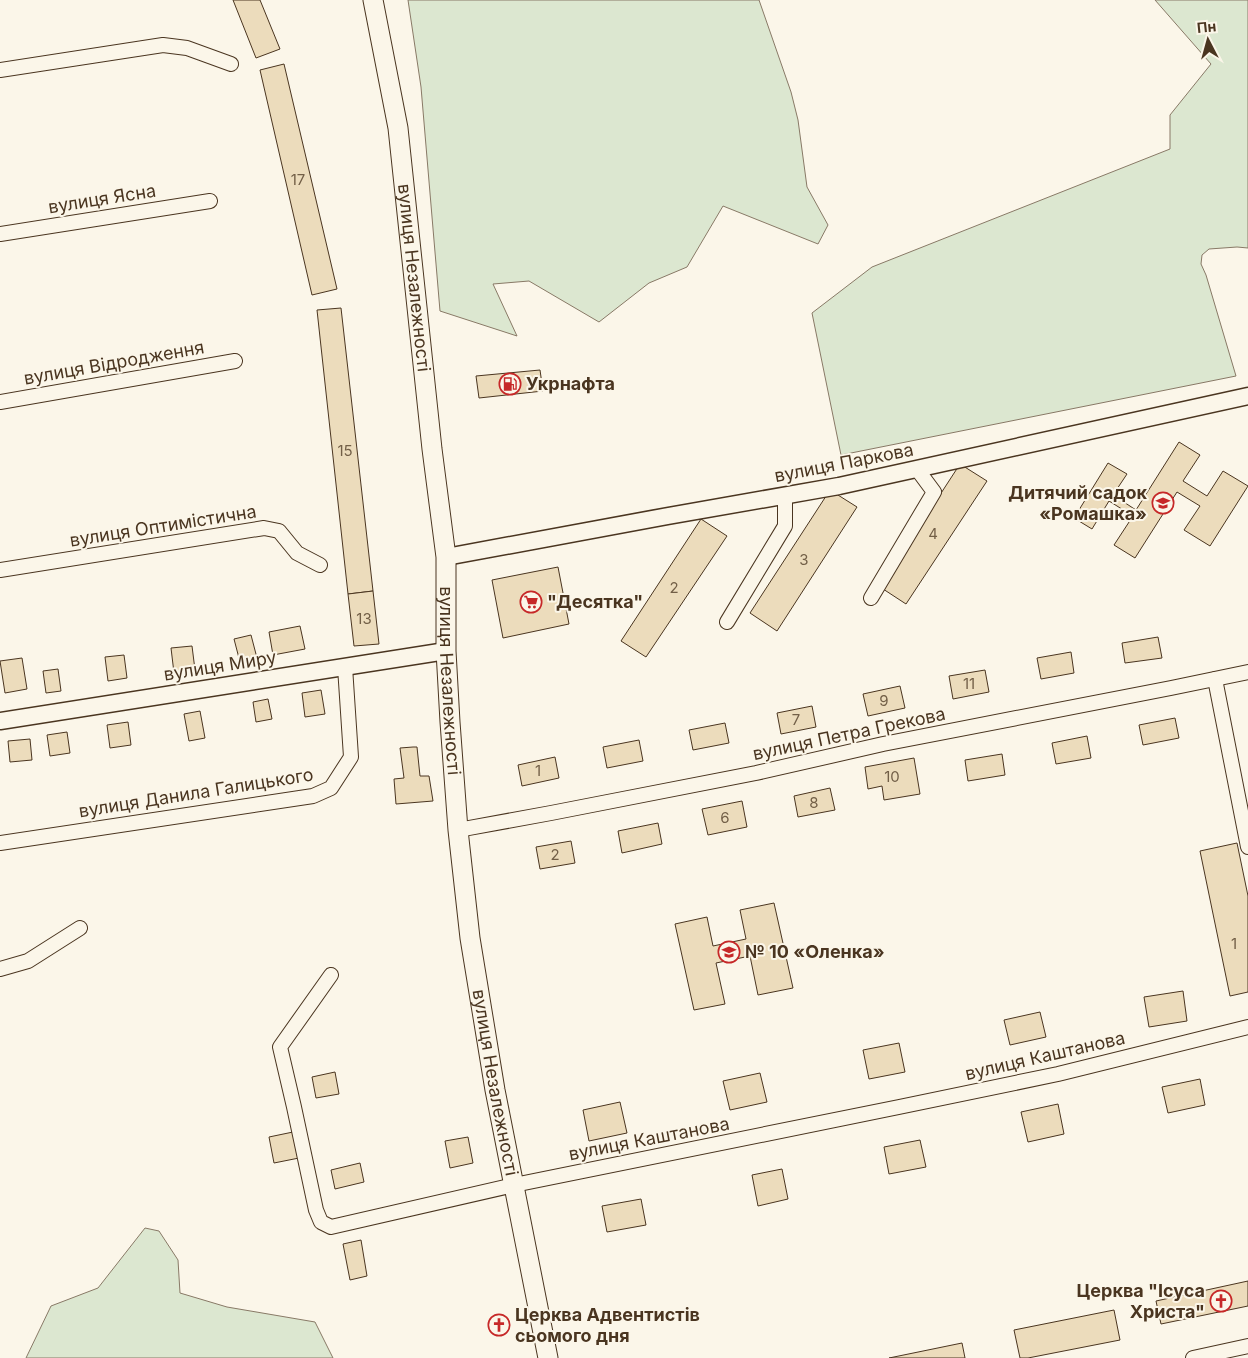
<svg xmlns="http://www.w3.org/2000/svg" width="1248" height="1358" viewBox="0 0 1248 1358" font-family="Inter,sans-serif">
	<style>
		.green { fill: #dce7d0; stroke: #887966 }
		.building { fill: #ecdcbc; stroke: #4a3520 }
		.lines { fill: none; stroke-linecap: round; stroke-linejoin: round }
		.minor-casing { stroke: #4a3520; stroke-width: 16 }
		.tertiary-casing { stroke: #4a3520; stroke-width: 19 }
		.secondary-casing { stroke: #4a3520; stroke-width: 21 }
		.minor { stroke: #fbf6e9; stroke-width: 14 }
		.tertiary { stroke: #fbf6e9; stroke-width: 16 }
		.secondary { stroke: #fbf6e9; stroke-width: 19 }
		.labels { text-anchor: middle; stroke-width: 4; stroke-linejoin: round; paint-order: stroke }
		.number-label { font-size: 15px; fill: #725f47 }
		.street-label { font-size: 18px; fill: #4a3520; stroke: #fbf6e9 }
		.poi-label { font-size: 18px; font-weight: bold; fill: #4a3520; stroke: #fbf6e9; text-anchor: start }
	</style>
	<rect width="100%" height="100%" fill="#fbf6e9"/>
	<g class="green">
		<path d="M 408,0 L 759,0 L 791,92 L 798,120 L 807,187 L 828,225 L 818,244 L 723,206 L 687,267 L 649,283 L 599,322 L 529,281 L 493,284 L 517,336 L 440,311 L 421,87 Z"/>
		<path d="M 1155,0 L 1248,0 L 1248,248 L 1237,247 L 1209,249 L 1202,255 L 1201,264 L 1206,275 L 1236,376 L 841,455 L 812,313 L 872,267 L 1170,149 L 1170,115 L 1211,64 Z"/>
		<path d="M 145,1228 L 159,1231 L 178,1260 L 180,1293 L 227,1307 L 315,1322 L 333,1358 L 26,1358 L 51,1306 L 98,1288 Z"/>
	</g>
	<g class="building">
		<path d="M 233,0 L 260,0 L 280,49 L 256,58 Z"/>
		<path d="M 284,64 L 337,289 L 312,295 L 260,70 Z"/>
		<path d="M 341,308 L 373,591 L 348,594 L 317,310 Z"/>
		<path d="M 540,370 L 543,391 L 479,398 L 476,376 Z"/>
		<path d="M 1179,442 L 1200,455 L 1183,481 L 1207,496 L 1223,471 L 1248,486 L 1210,546 L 1184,530 L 1200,506 L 1177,492 L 1135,558 L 1114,545 L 1133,516 L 1109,501 L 1092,529 L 1074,518 L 1108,463 L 1127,474 L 1113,495 L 1136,510 Z"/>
		<path d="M 960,464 L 987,481 L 906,604 L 880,587 Z"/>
		<path d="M 830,490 L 857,507 L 777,631 L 750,613 Z"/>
		<path d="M 701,519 L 727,536 L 646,657 L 621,641 Z"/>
		<path d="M 558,567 L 569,624 L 503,638 L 492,580 Z"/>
		<path d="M 373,591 L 379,644 L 354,646 L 348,594 Z"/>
		<path d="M 300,626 L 305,649 L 273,655 L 269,632 Z"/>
		<path d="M 251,635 L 257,658 L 240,662 L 234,639 Z"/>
		<path d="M 1158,637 L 1162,658 L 1125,663 L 1122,643 Z"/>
		<path d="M 192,646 L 195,670 L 174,673 L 171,648 Z"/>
		<path d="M 1071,652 L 1074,673 L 1041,679 L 1037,658 Z"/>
		<path d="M 124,655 L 127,678 L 108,681 L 105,657 Z"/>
		<path d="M 22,658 L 27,689 L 5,693 L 0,661 Z"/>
		<path d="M 58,669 L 61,691 L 46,693 L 43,671 Z"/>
		<path d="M 985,670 L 989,692 L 953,699 L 949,676 Z"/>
		<path d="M 900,686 L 905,708 L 868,716 L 863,694 Z"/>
		<path d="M 321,690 L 325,714 L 305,717 L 302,693 Z"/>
		<path d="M 268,699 L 272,719 L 256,722 L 253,702 Z"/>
		<path d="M 812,706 L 816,727 L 781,734 L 777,713 Z"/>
		<path d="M 200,711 L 205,738 L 189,741 L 184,714 Z"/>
		<path d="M 1175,718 L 1179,738 L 1143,745 L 1139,725 Z"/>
		<path d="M 128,722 L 131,745 L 110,748 L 107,725 Z"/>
		<path d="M 725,723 L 729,743 L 693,750 L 689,730 Z"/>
		<path d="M 67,732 L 70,753 L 50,756 L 47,735 Z"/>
		<path d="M 1087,736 L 1091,758 L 1056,764 L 1052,743 Z"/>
		<path d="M 30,739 L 32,760 L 10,762 L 8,741 Z"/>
		<path d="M 639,740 L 643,761 L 607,768 L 603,747 Z"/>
		<path d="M 413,747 L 417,747 L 420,776 L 429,776 L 433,801 L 396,804 L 394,779 L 404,778 L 400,748 Z"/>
		<path d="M 1002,754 L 1005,775 L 968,781 L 965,760 Z"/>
		<path d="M 555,757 L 559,778 L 522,786 L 518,765 Z"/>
		<path d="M 914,758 L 920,794 L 884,800 L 882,786 L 868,789 L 865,767 Z"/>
		<path d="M 830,788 L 835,810 L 798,817 L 794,796 Z"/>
		<path d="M 742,801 L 747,827 L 708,835 L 702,809 Z"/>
		<path d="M 658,823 L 662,844 L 622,853 L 618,831 Z"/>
		<path d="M 571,841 L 575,863 L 540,869 L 536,847 Z"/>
		<path d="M 1237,843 L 1248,896 L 1248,992 L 1230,996 L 1200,851 Z"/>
		<path d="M 774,903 L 793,988 L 758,995 L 750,956 L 716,963 L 725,1004 L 694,1010 L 675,924 L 707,917 L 713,946 L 746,939 L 740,910 Z"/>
		<path d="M 1183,991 L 1187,1021 L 1149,1027 L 1144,997 Z"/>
		<path d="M 1040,1012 L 1046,1037 L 1010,1045 L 1004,1020 Z"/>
		<path d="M 899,1043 L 905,1072 L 869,1079 L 863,1050 Z"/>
		<path d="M 335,1072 L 339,1094 L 316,1098 L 312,1077 Z"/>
		<path d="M 760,1073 L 767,1102 L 730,1110 L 723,1081 Z"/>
		<path d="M 1200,1079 L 1205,1105 L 1168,1113 L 1162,1087 Z"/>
		<path d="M 620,1102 L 627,1133 L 589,1141 L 583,1110 Z"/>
		<path d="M 1058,1104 L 1064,1134 L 1028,1142 L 1021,1112 Z"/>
		<path d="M 293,1132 L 299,1158 L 274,1163 L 269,1137 Z"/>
		<path d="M 468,1137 L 473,1163 L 450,1168 L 445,1141 Z"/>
		<path d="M 920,1140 L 926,1167 L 889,1174 L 884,1147 Z"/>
		<path d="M 360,1163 L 364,1182 L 335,1189 L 331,1170 Z"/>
		<path d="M 782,1169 L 788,1199 L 758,1206 L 752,1175 Z"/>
		<path d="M 641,1199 L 646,1225 L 607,1232 L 602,1206 Z"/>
		<path d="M 361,1240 L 367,1276 L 350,1280 L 343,1244 Z"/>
		<path d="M 1248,1281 L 1248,1306 L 1161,1324 L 1156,1301 Z"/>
		<path d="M 1114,1310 L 1120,1340 L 1028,1358 L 1020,1358 L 1014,1330 Z"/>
		<path d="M 962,1343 L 965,1358 L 889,1358 Z"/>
	</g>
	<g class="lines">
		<g class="minor-casing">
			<g id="minor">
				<path d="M 0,70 L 163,45 L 187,48 L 231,64"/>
				<path d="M 0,234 L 210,201"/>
				<path d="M 0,402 L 235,361"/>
				<path d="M 0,570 L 264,528 L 279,531 L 297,553 L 320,565"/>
				<path d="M 871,598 L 934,492 L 917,469"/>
				<path d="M 727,622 L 785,526 L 785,496"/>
				<path d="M 1215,679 L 1248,847"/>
				<path d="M 458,830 L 551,813 L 756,773 L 883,744 L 1171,688 L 1248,672"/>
				<path d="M 0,843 L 313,796 L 331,788 L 351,757 L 345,667"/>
				<path d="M 0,969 L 28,961 L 80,928"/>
				<path d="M 331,975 L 280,1047 L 294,1107 L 316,1210 L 321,1222 L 331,1227 L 514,1185 L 899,1107 L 1058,1074 L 1248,1027"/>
				<path d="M 1193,1358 L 1248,1346"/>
			</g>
		</g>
		<g class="tertiary-casing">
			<g id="tertiary">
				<path d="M 446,557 L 668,516 L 839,486 L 1248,396"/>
				<path d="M 0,721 L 446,651"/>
			</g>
		</g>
		<g class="secondary-casing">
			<g id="secondary">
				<path id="s1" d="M 373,0 L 398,128 L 432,449 L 446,557 L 446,651 L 450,722 L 458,830 L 470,938 L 495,1090 L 548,1358"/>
			</g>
		</g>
		<use href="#minor" class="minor"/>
		<use href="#tertiary" class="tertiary"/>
		<use href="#secondary" class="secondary"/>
	</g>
	<defs>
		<g id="fuel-ring" transform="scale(1.125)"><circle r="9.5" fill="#fbf6e9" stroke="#c62828" stroke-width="1.5"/><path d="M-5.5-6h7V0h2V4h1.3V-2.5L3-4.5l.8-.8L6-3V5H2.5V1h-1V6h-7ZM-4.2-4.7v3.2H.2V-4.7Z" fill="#c62828"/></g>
		<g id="school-ring" transform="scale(1.125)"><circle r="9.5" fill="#fbf6e9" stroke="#c62828" stroke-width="1.5"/><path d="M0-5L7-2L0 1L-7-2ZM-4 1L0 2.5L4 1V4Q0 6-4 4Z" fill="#c62828"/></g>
		<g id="supermarket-ring" transform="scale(1.125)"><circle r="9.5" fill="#fbf6e9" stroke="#c62828" stroke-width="1.5"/><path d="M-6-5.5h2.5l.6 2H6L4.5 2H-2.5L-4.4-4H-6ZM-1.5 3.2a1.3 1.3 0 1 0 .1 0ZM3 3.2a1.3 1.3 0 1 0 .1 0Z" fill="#c62828"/></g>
		<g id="church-ring" transform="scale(1.125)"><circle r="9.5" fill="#fbf6e9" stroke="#c62828" stroke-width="1.5"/><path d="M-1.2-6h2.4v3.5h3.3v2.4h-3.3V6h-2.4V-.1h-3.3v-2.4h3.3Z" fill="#c62828"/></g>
	</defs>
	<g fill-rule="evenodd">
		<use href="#fuel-ring" x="510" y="384"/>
		<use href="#school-ring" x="1163" y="503"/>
		<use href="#supermarket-ring" x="531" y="602"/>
		<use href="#school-ring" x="729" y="952"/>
		<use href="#church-ring" x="1221" y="1301"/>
		<use href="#church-ring" x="499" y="1325"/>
	</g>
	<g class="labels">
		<g class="number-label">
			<text x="298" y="185">17</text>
			<text x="345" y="456">15</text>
			<text x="933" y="539">4</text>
			<text x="804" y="565">3</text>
			<text x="674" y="593">2</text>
			<text x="364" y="624">13</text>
			<text x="969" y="689">11</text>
			<text x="884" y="706">9</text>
			<text x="796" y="725">7</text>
			<text x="538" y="776">1</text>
			<text x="892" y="782">10</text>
			<text x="814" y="808">8</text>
			<text x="725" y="823">6</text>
			<text x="555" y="860">2</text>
			<text x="1234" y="949">1</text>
		</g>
		<g class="street-label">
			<text transform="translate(102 199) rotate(-9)" y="6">вулиця Ясна</text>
			<text dy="6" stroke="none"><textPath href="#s1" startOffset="281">вулиця Незалежності</textPath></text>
			<text transform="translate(114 363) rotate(-10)" y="6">вулиця Відродження</text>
			<text transform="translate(844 463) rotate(-11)" y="6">вулиця Паркова</text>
			<text transform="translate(163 526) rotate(-9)" y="6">вулиця Оптимістична</text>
			<text transform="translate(220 666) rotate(-9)" y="6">вулиця Миру</text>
			<text dy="6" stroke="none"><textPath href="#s1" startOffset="686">вулиця Незалежності</textPath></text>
			<text transform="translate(849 734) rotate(-12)" y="6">вулиця Петра Грекова</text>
			<text transform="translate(196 793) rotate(-9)" y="6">вулиця Данила Галицького</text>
			<text transform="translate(1045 1056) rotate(-13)" y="6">вулиця Каштанова</text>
			<text dy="6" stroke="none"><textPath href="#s1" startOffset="1091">вулиця Незалежності</textPath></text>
			<text transform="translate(649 1139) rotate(-11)" y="6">вулиця Каштанова</text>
		</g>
		<g class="poi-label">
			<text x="526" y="390">Укрнафта</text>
			<text x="1147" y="499" text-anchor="end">Дитячий садок<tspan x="1147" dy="21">«Ромашка»</tspan></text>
			<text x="547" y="608">"Десятка"</text>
			<text x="745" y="958">№ 10 «Оленка»</text>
			<text x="1205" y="1297" text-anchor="end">Церква "Ісуса<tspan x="1205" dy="21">Христа"</tspan></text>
			<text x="515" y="1321">Церква Адвентистів<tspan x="515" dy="21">сьомого дня</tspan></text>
		</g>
	</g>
	<g transform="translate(1208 40) rotate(354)" stroke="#fbf6e9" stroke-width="4" paint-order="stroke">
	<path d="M0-4L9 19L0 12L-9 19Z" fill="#4a3520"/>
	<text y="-8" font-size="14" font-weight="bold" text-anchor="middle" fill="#4a3520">Пн</text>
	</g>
</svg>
